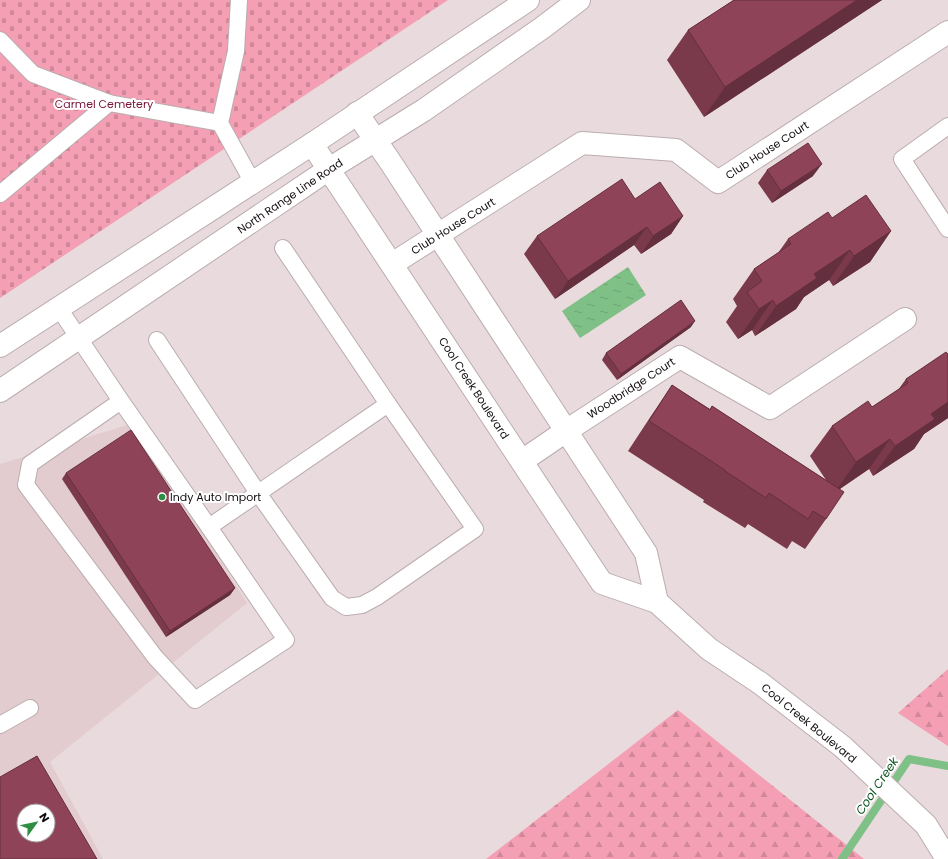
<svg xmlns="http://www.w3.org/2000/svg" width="948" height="859" viewBox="0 0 948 859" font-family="Poppins,sans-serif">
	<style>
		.built { fill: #e3ccd0; fill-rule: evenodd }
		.forest { fill: url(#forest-firs) }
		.cemetery { fill: url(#cemetery-stones) }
		.water { fill: url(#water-ripples) }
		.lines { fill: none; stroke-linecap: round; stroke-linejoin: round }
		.stream { stroke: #7fc086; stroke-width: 8 }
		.lane-casing { stroke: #bbadaf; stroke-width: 18 }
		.street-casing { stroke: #bbadaf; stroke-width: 24 }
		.secondary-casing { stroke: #bbadaf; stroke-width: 24 }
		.lane { stroke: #fff; stroke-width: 16 }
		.street { stroke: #fff; stroke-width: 22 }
		.secondary { stroke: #fff; stroke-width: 22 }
		.wall { fill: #7b3a4c }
		.shaded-wall { fill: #642f3e }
		.building { fill: #8f4358; stroke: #642f3e; fill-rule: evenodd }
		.poi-dot { fill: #2e8f43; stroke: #fff; stroke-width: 1.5 }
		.labels { text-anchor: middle; stroke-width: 4; stroke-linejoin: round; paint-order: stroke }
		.park-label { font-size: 11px; fill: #771339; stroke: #fff }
		.street-label { font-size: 11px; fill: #110c0d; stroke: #fff }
		.poi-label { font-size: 11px; fill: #110c0d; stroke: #fff; text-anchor: start }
		.water-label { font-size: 12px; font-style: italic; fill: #0d5521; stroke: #fff }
	</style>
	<defs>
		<pattern id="forest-firs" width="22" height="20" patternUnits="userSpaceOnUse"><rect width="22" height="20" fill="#f49fb3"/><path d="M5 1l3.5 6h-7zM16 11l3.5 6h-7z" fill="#d08899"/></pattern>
		<pattern id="cemetery-stones" width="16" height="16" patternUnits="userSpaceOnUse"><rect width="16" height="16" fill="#f49fb3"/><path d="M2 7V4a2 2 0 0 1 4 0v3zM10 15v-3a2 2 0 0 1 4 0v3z" fill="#d08899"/></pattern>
		<pattern id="water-ripples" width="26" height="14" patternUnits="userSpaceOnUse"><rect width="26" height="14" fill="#7fc086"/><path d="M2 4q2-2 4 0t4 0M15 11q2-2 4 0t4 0" fill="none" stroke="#6da472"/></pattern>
	</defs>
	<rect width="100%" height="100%" fill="#e9dadd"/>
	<path class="built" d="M 134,423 L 247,603 L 50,762 L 103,859 L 0,859 L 0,464 ZM 24,811 L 48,811 L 48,835 L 24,835 Z"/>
	<g class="forest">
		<path d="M 948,669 L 948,746 L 898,713 Z"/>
		<path d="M 678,710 L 864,859 L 486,859 Z"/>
	</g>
	<path class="cemetery" d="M 0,0 L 448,0 L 0,298 Z"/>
	<path class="water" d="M 628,267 L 646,295 L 580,338 L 562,311 Z"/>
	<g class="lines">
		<path class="stream" d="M 842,859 L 909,759 L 948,766"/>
		<g class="lane-casing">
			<g id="lane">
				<path d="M 239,0 L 236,51 L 220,123 L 253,183"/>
				<path d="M 0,40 L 33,74 L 109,103 L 220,123"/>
				<path d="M 948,126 L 902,159 L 948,229"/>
				<path d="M 0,194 L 109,103"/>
				<path d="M 58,307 L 121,401 L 209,527 L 286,640 L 195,700 L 155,657 L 26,485 L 30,464 L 121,401"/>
				<path d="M 157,340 L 258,493 L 332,598 L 346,607 L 362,605 L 377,597 L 475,529 L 388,404"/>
				<path d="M 209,527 L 388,404 L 283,248"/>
				<path d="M 0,725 L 30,708"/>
			</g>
		</g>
		<g class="street-casing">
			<g id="street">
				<path d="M 357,113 L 391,163 L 646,553 L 657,602"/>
				<path d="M 312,144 L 602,583 L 657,602 L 709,649 L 760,683 L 843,747 L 926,825 L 947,859"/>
				<path d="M 392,264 L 582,143 L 676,150 L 718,182 L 948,32"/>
				<path d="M 522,461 L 566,431 L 680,357 L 770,408 L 905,319"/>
			</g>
		</g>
		<g class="secondary-casing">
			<g id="secondary">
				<path d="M 0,346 L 312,144 L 528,0"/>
				<path d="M 0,391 L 329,169 L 424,110 L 542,28 L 579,0"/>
			</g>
		</g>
		<use href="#lane" class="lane"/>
		<use href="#street" class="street"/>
		<use href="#secondary" class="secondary"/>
	</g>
	<g class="wall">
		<path d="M 734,0 L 882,0 L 704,117 L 667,60 L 688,30 Z"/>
		<path d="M 767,170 L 813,176 L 772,203 L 758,183 Z"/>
		<path d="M 635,199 L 683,216 L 671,234 L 641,254 L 634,245 L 555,299 L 524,254 L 537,236 Z"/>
		<path d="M 832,218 L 891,231 L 870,262 L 833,286 L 829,280 L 804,297 L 796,309 L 755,336 L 752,330 L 738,339 L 726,322 L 737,306 L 733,299 L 754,269 L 778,253 L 788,239 Z"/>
		<path d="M 691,327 L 617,380 L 602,360 L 606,353 Z"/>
		<path d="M 948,354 L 948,418 L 924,434 L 914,449 L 873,476 L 869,469 L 840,489 L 826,519 L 805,549 L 792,541 L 787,549 L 748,524 L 745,528 L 703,502 L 704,500 L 628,451 L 651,416 L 672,385 L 710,409 L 712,406 L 826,480 L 810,456 L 832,426 L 872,407 L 898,390 L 906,379 Z"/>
		<path d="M 66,473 L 235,588 L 230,595 L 166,637 L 62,479 Z"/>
	</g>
	<g class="shaded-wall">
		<path d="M 857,0 L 882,0 L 704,117 L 725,87 Z"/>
		<path d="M 822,164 L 813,176 L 772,203 L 781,191 Z"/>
		<path d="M 683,216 L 671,234 L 641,254 L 653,236 Z"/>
		<path d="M 647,227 L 634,245 L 555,299 L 568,281 Z"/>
		<path d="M 891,231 L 870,262 L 833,286 L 854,256 Z"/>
		<path d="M 850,250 L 829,280 L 804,297 L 796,309 L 755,336 L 776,306 L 814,274 Z"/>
		<path d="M 773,300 L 752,330 L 738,339 L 759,309 Z"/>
		<path d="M 695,321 L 691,327 L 617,380 L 621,374 Z"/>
		<path d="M 948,402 L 948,418 L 924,434 L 914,449 L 873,476 L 895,446 L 931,414 Z"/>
		<path d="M 890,439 L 869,469 L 835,492 L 856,462 Z"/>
		<path d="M 235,588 L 230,595 L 166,637 L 170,631 Z"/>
	</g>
	<g class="building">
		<path d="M 734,0 L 857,0 L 725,87 L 688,30 Z"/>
		<path d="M 808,143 L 822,164 L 781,191 L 767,170 Z"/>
		<path d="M 622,179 L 635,199 L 660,182 L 683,216 L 653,236 L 647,227 L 568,281 L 537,236 Z"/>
		<path d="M 866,195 L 891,231 L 854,256 L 850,250 L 814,274 L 817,278 L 776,306 L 773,300 L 759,309 L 747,292 L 762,281 L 754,269 L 791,244 L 788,239 L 828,212 L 832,218 Z"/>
		<path d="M 681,300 L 695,321 L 621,374 L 606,353 Z"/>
		<path d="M 946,352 L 948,354 L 948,402 L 931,414 L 935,419 L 895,446 L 890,439 L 856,462 L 832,426 L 868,401 L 872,407 L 908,383 L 906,379 Z"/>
		<path d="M 672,385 L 710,410 L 712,406 L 844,492 L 826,519 L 813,511 L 808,519 L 769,493 L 766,498 L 725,471 L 725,470 L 649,421 Z"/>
		<path d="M 131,430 L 235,588 L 170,631 L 66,473 Z"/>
		<path d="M 37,756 L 97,859 L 0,859 L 0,777 ZM 24,811 L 48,811 L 48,835 L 24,835 Z"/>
	</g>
	<circle class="poi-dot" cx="162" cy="497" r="4"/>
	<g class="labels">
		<g class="park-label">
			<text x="104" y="108">Carmel Cemetery</text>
		</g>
		<g class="street-label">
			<text transform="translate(767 150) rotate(-33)" y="4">Club House Court</text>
			<text transform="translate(290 196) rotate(-34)" y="4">North Range Line Road</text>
			<text transform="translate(453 226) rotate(-32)" y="4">Club House Court</text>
			<text transform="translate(474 388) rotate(57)" y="4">Cool Creek Boulevard</text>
			<text transform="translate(631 388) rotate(-33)" y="4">Woodbridge Court</text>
			<text transform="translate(809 723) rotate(39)" y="4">Cool Creek Boulevard</text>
		</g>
		<g class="poi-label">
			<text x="170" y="501">Indy Auto Import</text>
		</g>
		<g class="water-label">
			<text transform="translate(877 786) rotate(-56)" y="4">Cool Creek</text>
		</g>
	</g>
	<g transform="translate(36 823) rotate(57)"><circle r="19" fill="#ffffff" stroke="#a09e9e"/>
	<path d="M0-3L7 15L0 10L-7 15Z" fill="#2e8f43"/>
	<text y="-6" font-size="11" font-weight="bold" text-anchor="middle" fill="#110c0d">N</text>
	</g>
</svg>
